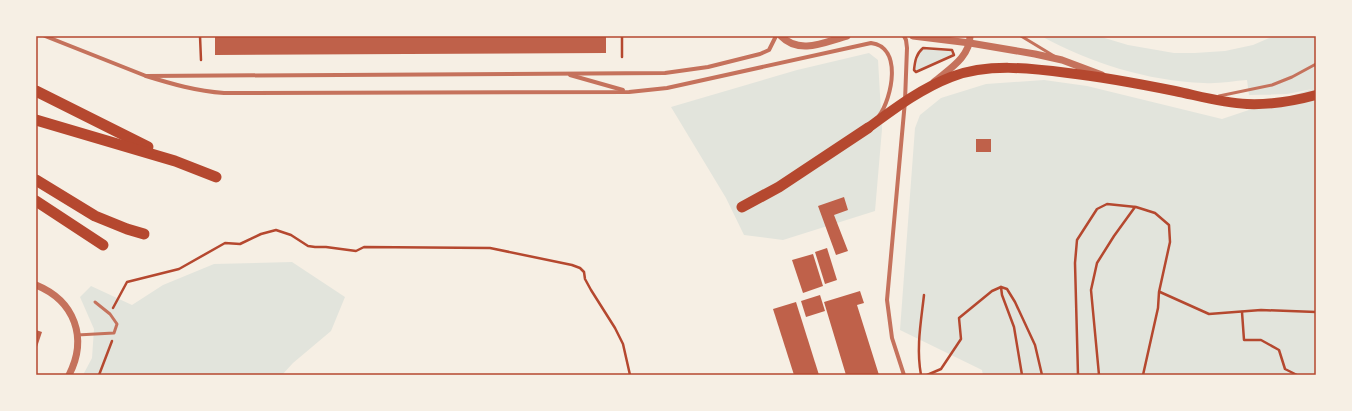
<svg xmlns="http://www.w3.org/2000/svg" width="1352" height="411" viewBox="0 0 1352 411" font-family="Quicksand,sans-serif">
	<style>
		.green { fill: #e2e4dc }
		.building { fill: #bf614a }
		.lines { fill: none; stroke-linecap: round; stroke-linejoin: round }
		.path { stroke: #b5482f; stroke-width: 2.5 }
		.service { stroke: #c5725c; stroke-width: 3 }
		.minor { stroke: #c5725c; stroke-width: 4 }
		.tertiary { stroke: #c5725c; stroke-width: 7 }
		.primary { stroke: #b5482f; stroke-width: 10 }
		.trunk { stroke: #b5482f; stroke-width: 11 }
		.neatline { fill: none; stroke: #b5482f; stroke-width: 1.5 }
	</style>
	<rect width="100%" height="100%" fill="#f6efe4"/>
	<g class="green">
		<path d="M 1041,36 L 1098,36 L 1128,45 L 1174,53 L 1195,53 L 1225,51 L 1253,45 L 1274,36 L 1316,36 L 1316,375 L 983,375 L 982,370 L 900,330 L 915,128 L 920,115 L 941,98 L 986,84 L 1044,80 L 1087,86 L 1222,119 L 1312,89 L 1287,94 L 1249,95 L 1247,80 C 1233,81 1218,84 1204,83 C 1147,81 1091,63 1041,36 Z"/>
		<path d="M 924,49 L 951,51 L 953,55 L 917,71 L 915,70 C 916,62 916,52 924,49 Z"/>
		<path d="M 869,53 L 878,60 L 882,129 L 875,211 L 783,240 L 744,235 L 726,198 L 671,107 L 797,70 Z"/>
		<path d="M 292,262 L 345,297 L 331,331 L 293,363 L 282,375 L 83,375 L 92,358 L 94,329 L 80,297 L 91,286 L 132,305 L 163,285 L 214,264 Z"/>
	</g>
	<g class="building">
		<path d="M 215,36 L 606,36 L 606,53 L 215,55 Z"/>
		<rect x="976" y="139" width="15" height="13"/>
		<path d="M 844,197 L 848,210 L 834,215 L 848,251 L 836,255 L 818,206 Z"/>
		<path d="M 827,248 L 837,280 L 825,284 L 815,252 Z"/>
		<path d="M 813,254 L 823,286 L 803,293 L 792,260 Z"/>
		<path d="M 860,291 L 864,303 L 857,305 L 879,375 L 846,375 L 824,302 Z"/>
		<path d="M 820,295 L 825,311 L 806,317 L 801,301 Z"/>
		<path d="M 796,302 L 819,375 L 794,375 L 773,309 Z"/>
		<path d="M 36,330 L 42,332 L 36,350 Z"/>
	</g>
	<g class="lines">
		<g class="path">
			<path d="M 200,36 L 201,60"/>
			<path d="M 923,48 L 952,50 L 954,55 L 916,72 L 914,70 C 915,61 916,54 923,48 Z"/>
			<path d="M 622,57 L 622,36"/>
			<path d="M 1001,287 L 1002,295 L 1014,327 L 1022,375"/>
			<path d="M 1160,292 L 1209,314 L 1261,310 L 1316,312"/>
			<path d="M 113,308 L 127,282 L 179,269 L 225,243 L 240,244 L 261,234 L 276,230 L 291,235 L 308,246 L 315,247 L 326,247 L 356,251 L 364,247 L 490,248 L 572,265 L 580,268 L 584,272 L 585,279 L 591,290 L 615,328 L 623,344 L 630,375"/>
			<path d="M 1242,312 L 1244,340 L 1261,340 L 1279,350 L 1285,369 L 1297,375"/>
			<path d="M 99,375 L 112,341"/>
			<path d="M 921,375 C 916,348 921,322 924,295"/>
			<path d="M 927,375 L 941,369 L 961,339 L 959,318 L 992,291 L 1001,287 L 1007,289 L 1015,302 L 1035,345 L 1042,375"/>
			<path d="M 1078,375 L 1075,263 L 1077,240 L 1097,209 L 1107,204 L 1136,207 L 1155,213 L 1169,225 L 1170,242 L 1159,292 L 1158,308 L 1143,375"/>
			<path d="M 1099,375 L 1091,290 L 1097,263 L 1114,236 L 1135,207"/>
		</g>
		<g class="service">
			<path d="M 1021,36 L 1054,56"/>
			<path d="M 1219,96 L 1272,85 L 1292,77 L 1316,64"/>
			<path d="M 77,335 L 114,333 L 117,324 L 110,314 L 95,302"/>
		</g>
		<g class="minor">
			<path d="M 45,36 L 146,76 L 665,73 L 708,67 L 760,54 L 769,50 L 776,36"/>
			<path d="M 904,36 L 906,40 L 907,48 L 905,101 L 887,300 L 892,338 L 904,375"/>
			<path d="M 570,75 L 623,90"/>
			<path d="M 146,76 C 172,84 196,91 224,93 L 629,92 L 667,88 L 871,43 C 903,47 892,98 879,116"/>
		</g>
		<g class="tertiary">
			<path d="M 781,36 C 799,55 825,42 847,36"/>
			<path d="M 913,36 L 970,43 L 1035,54 L 1062,60 L 1102,75"/>
			<path d="M 934,82 C 949,69 970,57 970,36"/>
			<path d="M 36,285 C 75,301 88,338 69,375"/>
		</g>
		<path class="primary" d="M 868,128 C 894,109 920,89 951,77 C 988,63 1029,68 1068,73 C 1104,77 1140,84 1175,91 C 1199,96 1223,103 1247,104 C 1270,105 1294,101 1316,95"/>
		<g class="trunk">
			<path d="M 36,91 L 148,147"/>
			<path d="M 36,120 L 175,161 L 216,177"/>
			<path d="M 36,180 L 95,216 L 127,229 L 144,234"/>
			<path d="M 36,201 L 103,245"/>
			<path d="M 742,207 L 779,187 L 868,128"/>
		</g>
	</g>
	<rect width="1352" height="411" fill="none" stroke="#f6efe4" stroke-width="74"/>
	<rect x="37" y="37" width="1278" height="337" class="neatline"/>
</svg>
